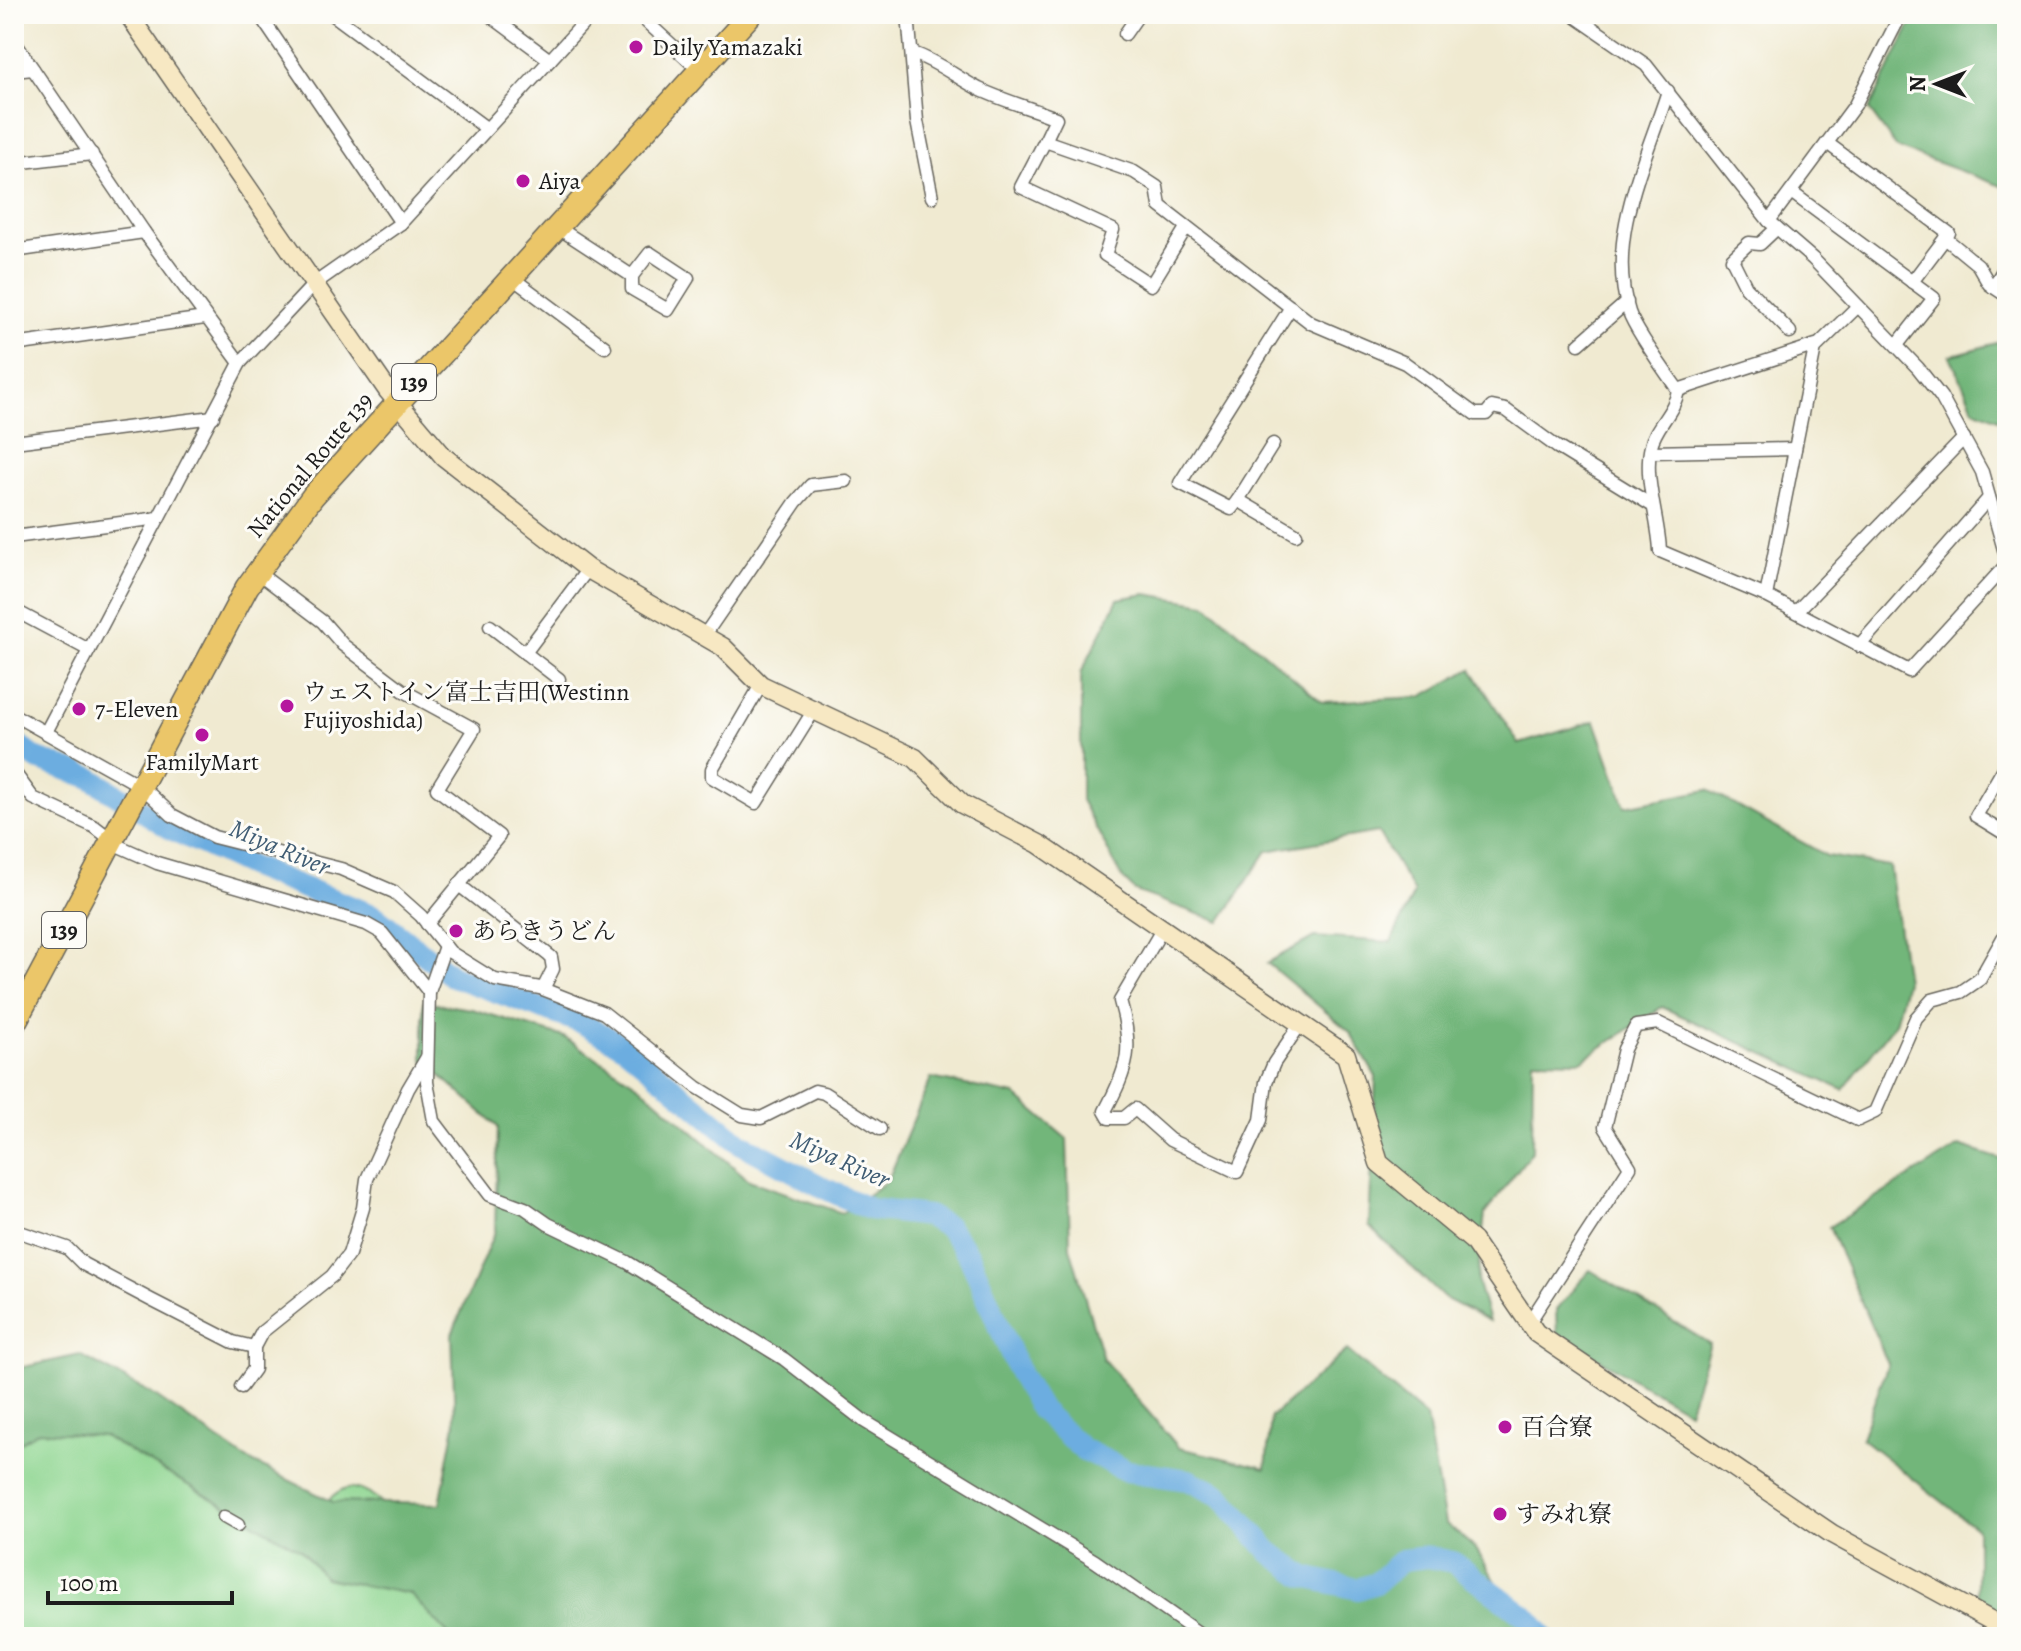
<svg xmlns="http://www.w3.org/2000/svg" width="2021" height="1651" viewBox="0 0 2021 1651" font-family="Alegreya,'Noto Serif JP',serif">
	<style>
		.green { fill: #8dd590; stroke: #547856; stroke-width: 2 }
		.forest { fill: #72b67a; stroke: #47694b; stroke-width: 2 }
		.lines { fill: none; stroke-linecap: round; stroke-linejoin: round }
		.river { stroke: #6cade0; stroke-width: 22 }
		.street-casing { stroke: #66645b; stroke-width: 15 }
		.secondary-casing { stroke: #66645b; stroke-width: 21 }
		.highway-casing { stroke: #66645b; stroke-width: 25 }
		.street { stroke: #fff; stroke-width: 12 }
		.secondary { stroke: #f7e8c3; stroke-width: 18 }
		.highway { stroke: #ebc669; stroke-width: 22 }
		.poi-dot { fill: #b5179e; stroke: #fdfcf7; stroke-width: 3 }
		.labels { text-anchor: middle; stroke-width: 6; stroke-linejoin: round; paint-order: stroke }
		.shield { fill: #fdfcf7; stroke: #605f5e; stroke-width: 2 }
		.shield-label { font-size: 22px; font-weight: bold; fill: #1c1c1c }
		.poi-label { font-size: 24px; fill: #1c1c1c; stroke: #fdfcf7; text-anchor: start }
		.street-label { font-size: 24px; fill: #1c1c1c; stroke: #fdfcf7 }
		.water-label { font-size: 26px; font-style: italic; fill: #405d74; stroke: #fdfcf7 }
	</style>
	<rect width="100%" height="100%" fill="#fdfcf7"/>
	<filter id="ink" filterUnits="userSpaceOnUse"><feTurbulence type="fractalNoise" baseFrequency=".0125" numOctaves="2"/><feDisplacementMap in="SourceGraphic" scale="16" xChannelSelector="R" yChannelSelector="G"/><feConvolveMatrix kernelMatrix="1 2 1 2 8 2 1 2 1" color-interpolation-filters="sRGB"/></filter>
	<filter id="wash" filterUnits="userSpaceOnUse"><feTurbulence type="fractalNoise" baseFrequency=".006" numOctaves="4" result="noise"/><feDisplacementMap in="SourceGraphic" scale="32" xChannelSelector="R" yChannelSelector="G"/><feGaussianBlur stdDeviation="1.8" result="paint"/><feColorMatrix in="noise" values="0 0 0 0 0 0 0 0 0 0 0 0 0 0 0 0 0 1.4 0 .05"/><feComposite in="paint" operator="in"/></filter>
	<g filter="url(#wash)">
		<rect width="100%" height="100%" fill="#f0ead1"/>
		<path class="green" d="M 14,1397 L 92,1430 L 260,1526 L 277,1531 C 288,1525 301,1521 311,1514 C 339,1495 341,1475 376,1498 L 526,1637 L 14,1637 Z"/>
		<g class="forest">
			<path d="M 1916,14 L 2007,14 L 2007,188 L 1897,148 L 1869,110 Z"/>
			<path d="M 2007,340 L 2007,423 L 1974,409 L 1950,356 Z"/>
			<path d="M 1146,594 L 1206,604 L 1322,702 L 1421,697 L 1471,669 L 1519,744 L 1595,721 L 1625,806 L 1708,790 L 1827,856 L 1890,866 L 1906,981 L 1895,1023 L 1843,1090 L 1662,1007 L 1581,1061 L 1533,1060 L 1532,1151 L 1485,1214 L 1477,1280 L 1489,1321 L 1444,1298 L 1369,1226 L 1376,1077 L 1350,1032 L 1267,963 L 1314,937 L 1391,942 L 1414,893 L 1378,832 L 1267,851 L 1220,922 L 1135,891 L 1123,879 L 1081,800 L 1081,673 L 1118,599 Z"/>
			<path d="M 423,1002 L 472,1009 L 564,1037 L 639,1085 L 749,1180 L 842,1213 L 888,1180 L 931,1078 L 1015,1095 L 1067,1139 L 1070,1247 L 1103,1359 L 1179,1448 L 1266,1468 L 1271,1417 L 1347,1350 L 1426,1417 L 1445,1523 L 1476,1549 L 1530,1637 L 451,1637 L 410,1594 L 325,1578 L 301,1550 L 103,1436 L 39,1431 L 14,1446 L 14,1369 L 80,1355 L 149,1392 L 246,1459 L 333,1502 L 440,1504 L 455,1424 L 452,1334 L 495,1231 L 498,1127 L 423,1060 Z"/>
			<path d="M 1959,1146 L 2007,1161 L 2007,1621 L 1977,1599 L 1977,1529 L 1861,1438 L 1888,1364 L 1829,1227 Z"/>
			<path d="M 1590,1270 L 1710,1344 L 1688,1411 L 1557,1334 L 1556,1310 Z"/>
		</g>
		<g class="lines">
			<path class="river" d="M 14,742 L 37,759 L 89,777 L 171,829 L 251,867 L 375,916 L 452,976 L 582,1023 L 624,1046 L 740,1143 L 826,1189 L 869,1209 L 928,1216 L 948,1227 L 969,1255 L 1020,1375 L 1040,1409 L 1082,1449 L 1127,1471 L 1188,1480 L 1221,1496 L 1270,1552 L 1305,1577 L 1358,1589 L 1376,1583 L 1402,1560 L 1428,1557 L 1453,1562 L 1528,1618 L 1544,1637"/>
		</g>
	</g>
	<g filter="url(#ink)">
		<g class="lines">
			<g class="street-casing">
				<g id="street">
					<path d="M 259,14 L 401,223"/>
					<path d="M 332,14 L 486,128"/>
					<path d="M 488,14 L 550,60"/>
					<path d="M 638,14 L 699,70"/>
					<path d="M 908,14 L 917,121 L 932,197"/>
					<path d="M 1572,14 L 1646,65 L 1769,221 L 1813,259 L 1918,368 L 1941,397 L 1982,472 L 2007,560"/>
					<path d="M 1125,34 L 1139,14"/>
					<path d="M 14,41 L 144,232 L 240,363"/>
					<path d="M 913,53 C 938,62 956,77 979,89 C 1004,101 1031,108 1056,118 L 1045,141 L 1134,172 L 1157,187 L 1160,206 L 1311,323 L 1405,363 L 1475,414 L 1486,414 L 1492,407 L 1506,410 L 1557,447 L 1653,506"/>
					<path d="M 14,71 L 33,69"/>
					<path d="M 1668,91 C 1646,160 1605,239 1629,312 C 1635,330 1666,373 1678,390 C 1675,412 1655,426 1651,446 C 1643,477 1659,520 1660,551 L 1766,596 L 1909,671 L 2007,564"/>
					<path d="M 1045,141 L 1021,187 L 1113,230 L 1105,255 L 1151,285 L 1186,228"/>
					<path d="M 1827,143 L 1949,233 L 1912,282"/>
					<path d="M 14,163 L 92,154"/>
					<path d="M 1791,192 L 1934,298 L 1897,345"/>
					<path d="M 1769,221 L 1855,105 L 1901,14"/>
					<path d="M 557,227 L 632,276 L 632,289 L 668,310 L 688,278 L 650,253 L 632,276"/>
					<path d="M 1777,228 L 1760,244 L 1749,243 L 1732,259 L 1746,287 L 1790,332"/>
					<path d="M 1945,238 L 1978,265 L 1989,284 L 2007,296"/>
					<path d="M 14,251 L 144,232"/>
					<path d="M 511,277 L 605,347"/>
					<path d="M 1993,287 L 2007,264"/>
					<path d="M 1291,307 L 1180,483 L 1231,509 L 1238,500 L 1296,534"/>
					<path d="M 1579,344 L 1627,302"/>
					<path d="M 14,345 L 205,318"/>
					<path d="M 1678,390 L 1816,345"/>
					<path d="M 14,442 L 213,417"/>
					<path d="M 1651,452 L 1795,449"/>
					<path d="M 1238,500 L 1273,444"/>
					<path d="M 14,537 L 159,518"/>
					<path d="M 257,572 L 323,622 L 343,645 L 404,691 L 474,729 L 437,789 L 499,836 L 427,924"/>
					<path d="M 1766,596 L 1815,348 L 1858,306"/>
					<path d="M 14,610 L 89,650"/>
					<path d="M 1797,611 L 1964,438"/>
					<path d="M 490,626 L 559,679"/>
					<path d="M 704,636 L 796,502 L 811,485 L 846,481"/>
					<path d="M 1859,646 L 1989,498"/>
					<path d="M 525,653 L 588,569"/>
					<path d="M 761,685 L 712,769 L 712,777 L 756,803 L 814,710"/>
					<path d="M 14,715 L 141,786 L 172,815 L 214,837 L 341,869 L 394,892 L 421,916 L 450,952 L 495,980 L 540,988 L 604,1013 L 697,1087 L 742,1115 L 761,1118 L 815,1091 L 824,1093 L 880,1129"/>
					<path d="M 46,732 L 240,363 L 314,284 L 401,223 L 592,14"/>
					<path d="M 2007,763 L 1976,816 L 2007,835"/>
					<path d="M 14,772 L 33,798 L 95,827 L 121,847 L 157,863 L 366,924 L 382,933 L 429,992 L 427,1082 L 434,1121 L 490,1195 L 525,1208 L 548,1224 L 627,1262 L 784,1359 L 864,1421 L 1095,1561 L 1204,1637"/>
					<path d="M 459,885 L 551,957 L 553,969 L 543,989"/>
					<path d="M 1163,928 L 1120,1001 C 1134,1049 1128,1068 1105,1111 L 1109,1118 L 1124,1118 L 1135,1109 L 1170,1140 L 1237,1172 L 1261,1120 L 1266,1082 L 1274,1063 L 1301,1023"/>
					<path d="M 429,992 L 445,946"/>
					<path d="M 14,1230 L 67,1248 L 83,1264 L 151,1300 L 233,1342 L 254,1347"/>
					<path d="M 1530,1321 L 1630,1167 L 1605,1127 L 1624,1049 L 1636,1026 L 1658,1023 L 1858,1120 L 1875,1112 L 1916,1018 L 1932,1000 L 1961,992 L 1980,979 L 2007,931"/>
					<path d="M 241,1387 L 254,1369 L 254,1347 L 262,1332 L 332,1276 L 349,1254 L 363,1208 L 367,1179 L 408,1089 L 427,1057"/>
					<path d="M 224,1517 L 238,1525"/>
				</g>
			</g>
			<g class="secondary-casing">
				<path id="secondary" d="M 128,14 L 388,391 L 444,457 L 588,569 L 723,647 L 761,685 L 915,758 L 962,804 L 1039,844 L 1346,1055 L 1379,1163 L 1473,1241 L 1536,1333 L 1832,1534 L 1990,1620 L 2007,1633"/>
			</g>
			<g class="highway-casing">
				<path id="highway" d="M 14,1024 L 247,587 L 313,496 L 751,14"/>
			</g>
			<use href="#street" class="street"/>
			<use href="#secondary" class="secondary"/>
			<use href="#highway" class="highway"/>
		</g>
	</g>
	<g class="poi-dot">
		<circle cx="636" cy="47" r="8"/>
		<circle cx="523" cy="181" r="8"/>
		<circle cx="287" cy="706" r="8"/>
		<circle cx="79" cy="709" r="8"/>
		<circle cx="202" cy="735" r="8"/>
		<circle cx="456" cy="931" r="8"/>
		<circle cx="1505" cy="1427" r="8"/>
		<circle cx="1500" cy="1514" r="8"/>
	</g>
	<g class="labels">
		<g class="shield">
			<rect x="392" y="364" width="44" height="36" rx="6"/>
			<rect x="42" y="912" width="44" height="36" rx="6"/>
		</g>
		<g class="shield-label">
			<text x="414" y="390">139</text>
			<text x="64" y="938">139</text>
		</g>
		<g class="poi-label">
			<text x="652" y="55">Daily Yamazaki</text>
			<text x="539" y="189">Aiya</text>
			<text x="303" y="700">ウェストイン富士吉田(Westinn<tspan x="303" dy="28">Fujiyoshida)</tspan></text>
			<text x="95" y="717">7-Eleven</text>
			<text x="202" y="770" text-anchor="middle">FamilyMart</text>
			<text x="472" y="939">あらきうどん</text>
			<text x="1521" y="1435">百合寮</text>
			<text x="1516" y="1522">すみれ寮</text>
		</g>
		<g class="street-label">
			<text transform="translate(310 465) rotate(-50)" y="8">National Route 139</text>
		</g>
		<g class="water-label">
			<text transform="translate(280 847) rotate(23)" y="9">Miya River</text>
			<text transform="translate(840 1159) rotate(24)" y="9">Miya River</text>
		</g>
	</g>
	<rect width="2021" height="1651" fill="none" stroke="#fdfcf7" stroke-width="48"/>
	<g transform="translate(1937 84) rotate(270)" stroke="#fdfcf7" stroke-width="6" paint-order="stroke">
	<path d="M0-6L14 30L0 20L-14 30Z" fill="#1c1c1c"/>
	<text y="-12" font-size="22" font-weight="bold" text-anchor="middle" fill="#1c1c1c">N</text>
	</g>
	<path d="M48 1591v12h184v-12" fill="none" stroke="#1c1c1c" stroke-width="4"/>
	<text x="60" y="1591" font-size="24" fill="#1c1c1c" stroke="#fdfcf7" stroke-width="6" paint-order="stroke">100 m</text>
</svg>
